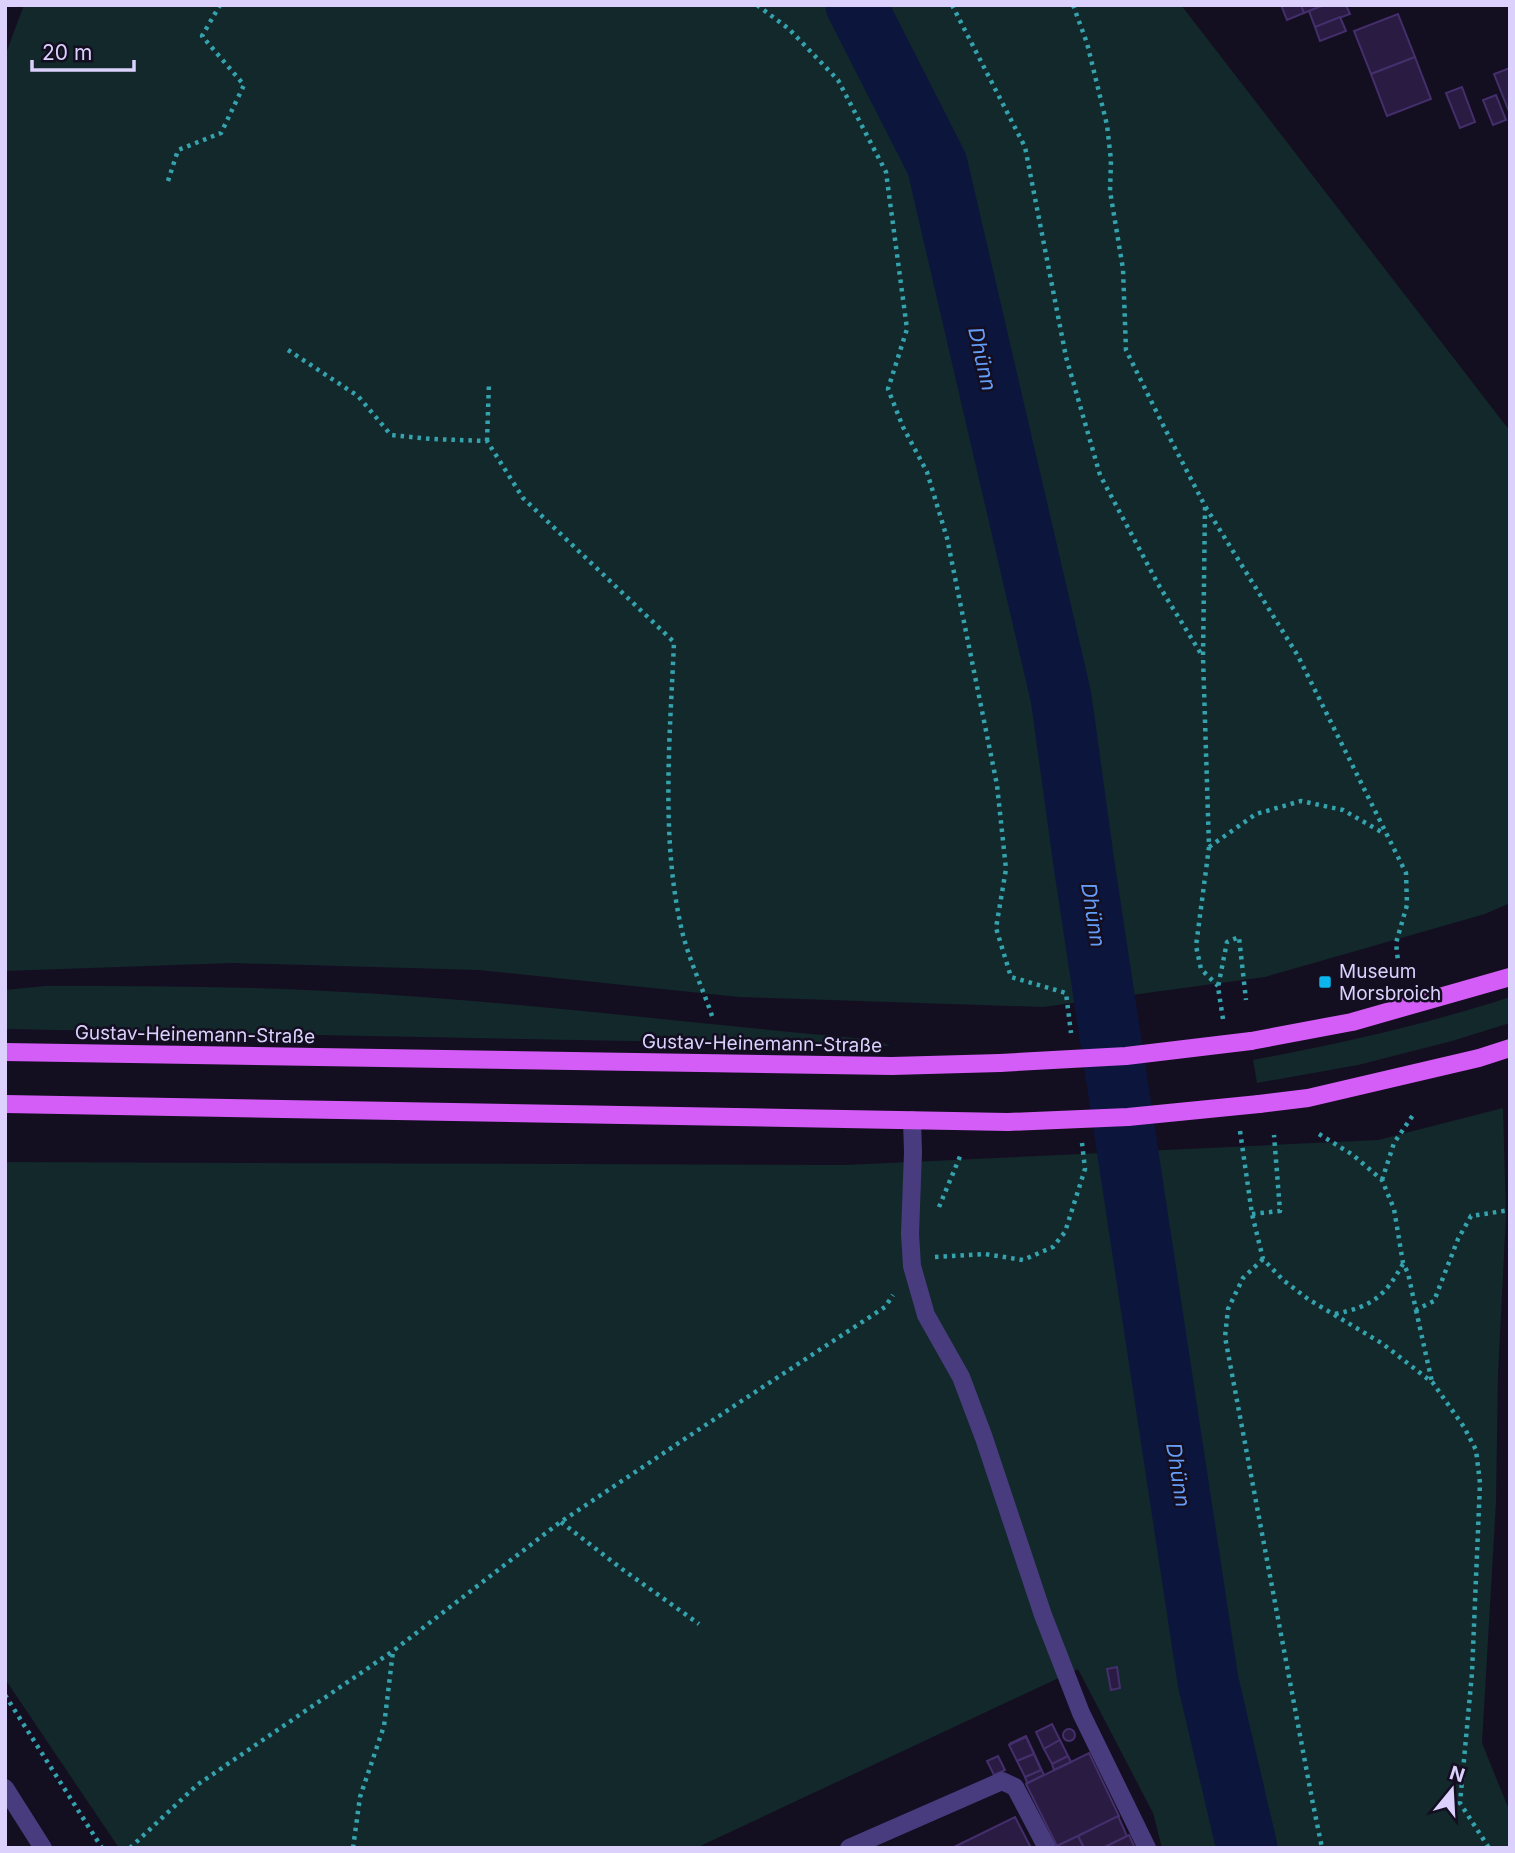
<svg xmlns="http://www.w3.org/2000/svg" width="1515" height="1853" viewBox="0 0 1515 1853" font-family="Inter,sans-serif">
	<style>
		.green { fill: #12282b }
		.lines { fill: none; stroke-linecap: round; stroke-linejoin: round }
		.river { stroke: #0c163d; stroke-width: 61 }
		.building { fill: #291b41; stroke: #442f6c; stroke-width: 2 }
		.path { stroke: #34a3ae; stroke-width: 4.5; stroke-dasharray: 3.5 5; stroke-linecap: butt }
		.minor { stroke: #483c7e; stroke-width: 18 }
		.major { stroke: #d55df7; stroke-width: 18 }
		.major-bridge { stroke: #d55df7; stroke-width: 18 }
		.poi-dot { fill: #0bb5ee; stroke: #140e21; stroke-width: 2.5 }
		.labels { text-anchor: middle; stroke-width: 5; stroke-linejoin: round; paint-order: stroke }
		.poi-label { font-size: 19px; fill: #dcd1fd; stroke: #140e21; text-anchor: start }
		.street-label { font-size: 19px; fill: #dcd1fd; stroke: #140e21 }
		.water-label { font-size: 21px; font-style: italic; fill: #649df8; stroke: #140e21 }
	</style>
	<rect width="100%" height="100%" fill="#140e21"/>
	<g class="green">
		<path d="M 24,5 L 1181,5 L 1510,431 L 1510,903 L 1485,914 L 1265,977 L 1043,1007 L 739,997 L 478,970 L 233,963 L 5,971 L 5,56 Z"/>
		<path d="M 45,986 C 139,986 233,986 326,991 C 510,1000 693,1024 877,1040 L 890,1046 L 5,1029 L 5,990 Z"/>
		<path d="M 1510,997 L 1510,1023 L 1452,1041 L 1358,1065 L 1257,1083 L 1253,1060 C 1342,1043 1424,1025 1510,997 Z"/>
		<path d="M 1503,1108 L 1506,1215 L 1498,1374 L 1496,1502 L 1482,1743 L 1510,1812 L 1510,1848 L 1162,1848 L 1153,1813 L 1078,1669 L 696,1848 L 119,1848 L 5,1679 L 5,1162 L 845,1165 L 1378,1140 Z"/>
	</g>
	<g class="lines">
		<path class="river" d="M 856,5 L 937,164 L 1061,697 L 1084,864 L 1208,1681 L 1247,1848"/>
	</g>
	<g class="building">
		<path d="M 1281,5 L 1301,5 L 1304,13 L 1287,20 Z"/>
		<path d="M 1301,5 L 1324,5 L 1304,13 Z"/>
		<path d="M 1324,5 L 1346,5 L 1350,14 L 1315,27 L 1309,11 Z"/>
		<path d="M 1398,14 L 1415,57 L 1371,74 L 1354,31 Z"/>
		<path d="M 1340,17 L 1346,31 L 1320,41 L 1315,27 Z"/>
		<path d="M 1415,57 L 1431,99 L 1387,116 L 1371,74 Z"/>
		<path d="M 1510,68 L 1510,114 L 1494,74 Z"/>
		<path d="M 1462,87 L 1475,122 L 1460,128 L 1446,93 Z"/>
		<path d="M 1496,95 L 1506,120 L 1493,125 L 1483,100 Z"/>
		<path d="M 1117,1667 L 1120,1688 L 1111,1690 L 1107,1669 Z"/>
		<path d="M 1052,1724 L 1060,1740 L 1044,1749 L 1036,1732 Z"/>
		<circle cx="1069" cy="1735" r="6"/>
		<path d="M 1026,1736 L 1044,1775 L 1027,1783 L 1025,1777 L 1041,1770 L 1026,1737 L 1009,1744 Z"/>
		<path d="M 1026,1737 L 1034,1754 L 1017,1761 L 1009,1745 Z"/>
		<path d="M 1060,1740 L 1068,1756 L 1052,1764 L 1044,1749 Z"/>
		<path d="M 1089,1753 L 1119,1816 L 1057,1846 L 1026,1784 Z"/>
		<path d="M 1034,1754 L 1041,1770 L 1025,1777 L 1017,1761 Z"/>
		<path d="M 998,1756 L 1005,1770 L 994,1775 L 987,1761 Z"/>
		<path d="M 1068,1756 L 1071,1762 L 1054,1770 L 1052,1764 Z"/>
		<path d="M 1118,1816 L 1127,1836 L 1103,1848 L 1084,1848 L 1078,1836 Z"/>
		<path d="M 1015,1817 L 1031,1848 L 952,1848 Z"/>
		<path d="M 1129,1835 L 1135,1848 L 1103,1848 Z"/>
		<path d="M 1078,1836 L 1084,1848 L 1058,1848 L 1057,1846 Z"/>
	</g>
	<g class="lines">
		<g class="path">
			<path d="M 757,5 L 789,29 L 838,80 L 886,172 L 907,329 L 888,389 L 903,427 L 927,472 L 947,538 L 997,785 L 1006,869 L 996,928 L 1011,977 L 1066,993 L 1071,1033"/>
			<path d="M 952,5 L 1025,147 L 1066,357 L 1100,475 L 1158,584 L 1203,657"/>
			<path d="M 1073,5 L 1087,43 L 1107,125 L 1111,160 L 1110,191 L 1123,269 L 1126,350 L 1162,423 L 1205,506 L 1298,656 L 1406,873 L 1407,905 L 1396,943 L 1398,961"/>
			<path d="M 168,181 L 178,150 L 221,133 L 244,85 L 202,36 L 220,5"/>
			<path d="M 288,350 L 358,396 L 391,435 L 431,439 L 487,441 L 523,498 L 674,642 C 670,737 660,842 683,935 C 690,962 703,989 712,1016"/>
			<path d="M 487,441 L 489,382"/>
			<path d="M 1205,507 L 1203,657 L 1209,847 L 1196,946 L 1201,969 L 1218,986"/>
			<path d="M 1209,847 L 1256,814 L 1301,801 L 1343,810 L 1385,834"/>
			<path d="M 1223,1019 L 1218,987 L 1227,942 L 1239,937 L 1246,1000"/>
			<path d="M 1240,1131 L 1252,1214 L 1263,1259 L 1283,1280 L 1308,1299 L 1383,1344 L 1433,1383 L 1464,1427 L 1476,1450 L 1480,1483 L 1472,1673 L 1460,1803 L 1489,1848"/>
			<path d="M 1319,1134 L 1353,1155 L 1382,1180 L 1394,1209 L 1403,1263 L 1408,1273 L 1416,1310 L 1434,1301 L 1458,1239 L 1471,1216 L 1510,1210"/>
			<path d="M 1382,1180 L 1394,1143 L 1413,1115"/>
			<path d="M 939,1207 L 961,1154"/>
			<path d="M 1252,1214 L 1280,1211 L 1274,1135"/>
			<path d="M 935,1257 L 985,1254 L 1023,1260 L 1053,1247 L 1065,1232 L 1085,1169 L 1082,1143"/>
			<path d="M 1263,1259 L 1243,1278 L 1228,1309 L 1225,1337 L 1312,1799 L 1322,1848"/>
			<path d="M 1416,1310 L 1432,1382"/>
			<path d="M 1335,1314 C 1373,1306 1384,1297 1403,1264"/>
			<path d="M 561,1522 L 622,1569 L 699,1624"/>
			<path d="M 5,1695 L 102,1848"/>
			<path d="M 130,1848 L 197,1785 L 393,1651 L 559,1523 L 740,1402 L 885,1307 L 893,1295"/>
			<path d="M 353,1848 L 360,1797 L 384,1726 L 393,1651"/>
		</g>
		<g class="minor">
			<path d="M 912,1120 L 913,1152 L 910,1234 L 912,1266 L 926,1315 L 961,1377 L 984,1438 L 1043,1615 L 1081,1713 L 1147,1848"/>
			<path d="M 5,1788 L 43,1848"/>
			<path d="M 849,1848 L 1002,1781 L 1015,1787 L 1047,1848"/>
		</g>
		<g class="major">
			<path d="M 1251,1041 L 1352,1022 L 1510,977"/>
			<path d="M 5,1052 L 892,1066 L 1000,1063"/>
			<path d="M 5,1104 L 1008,1122"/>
			<path d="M 1259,1104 L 1308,1098 L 1479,1058 L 1510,1048"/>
		</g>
		<g class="major-bridge">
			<path d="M 1000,1063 L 1126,1056 L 1251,1041"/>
			<path d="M 1008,1122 L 1128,1117 L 1259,1104"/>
		</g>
	</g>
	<rect class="poi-dot" x="1318" y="975" width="14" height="14" rx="3.5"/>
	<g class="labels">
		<g class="poi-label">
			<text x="1339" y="978">Museum<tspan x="1339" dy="22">Morsbroich</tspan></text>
		</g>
		<g class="street-label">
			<text transform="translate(195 1034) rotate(1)" y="7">Gustav-Heinemann-Straße</text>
			<text transform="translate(762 1043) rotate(1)" y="7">Gustav-Heinemann-Straße</text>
		</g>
		<g class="water-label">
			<text transform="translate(982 359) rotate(77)" y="7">Dhünn</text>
			<text transform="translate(1093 915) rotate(81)" y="7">Dhünn</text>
			<text transform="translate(1178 1475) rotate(81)" y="7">Dhünn</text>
		</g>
	</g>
	<rect width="1515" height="1853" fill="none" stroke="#dcd1fd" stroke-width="14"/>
	<g transform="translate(1452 1790) rotate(18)" stroke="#140e21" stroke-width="5" paint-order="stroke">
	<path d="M0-5L12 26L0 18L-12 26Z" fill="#dcd1fd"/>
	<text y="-10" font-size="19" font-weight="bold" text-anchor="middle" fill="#dcd1fd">N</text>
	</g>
	<path d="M32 60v10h102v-10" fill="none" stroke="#dcd1fd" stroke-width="3.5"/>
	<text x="42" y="60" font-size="21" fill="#dcd1fd" stroke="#140e21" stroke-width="5" paint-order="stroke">20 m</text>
</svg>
